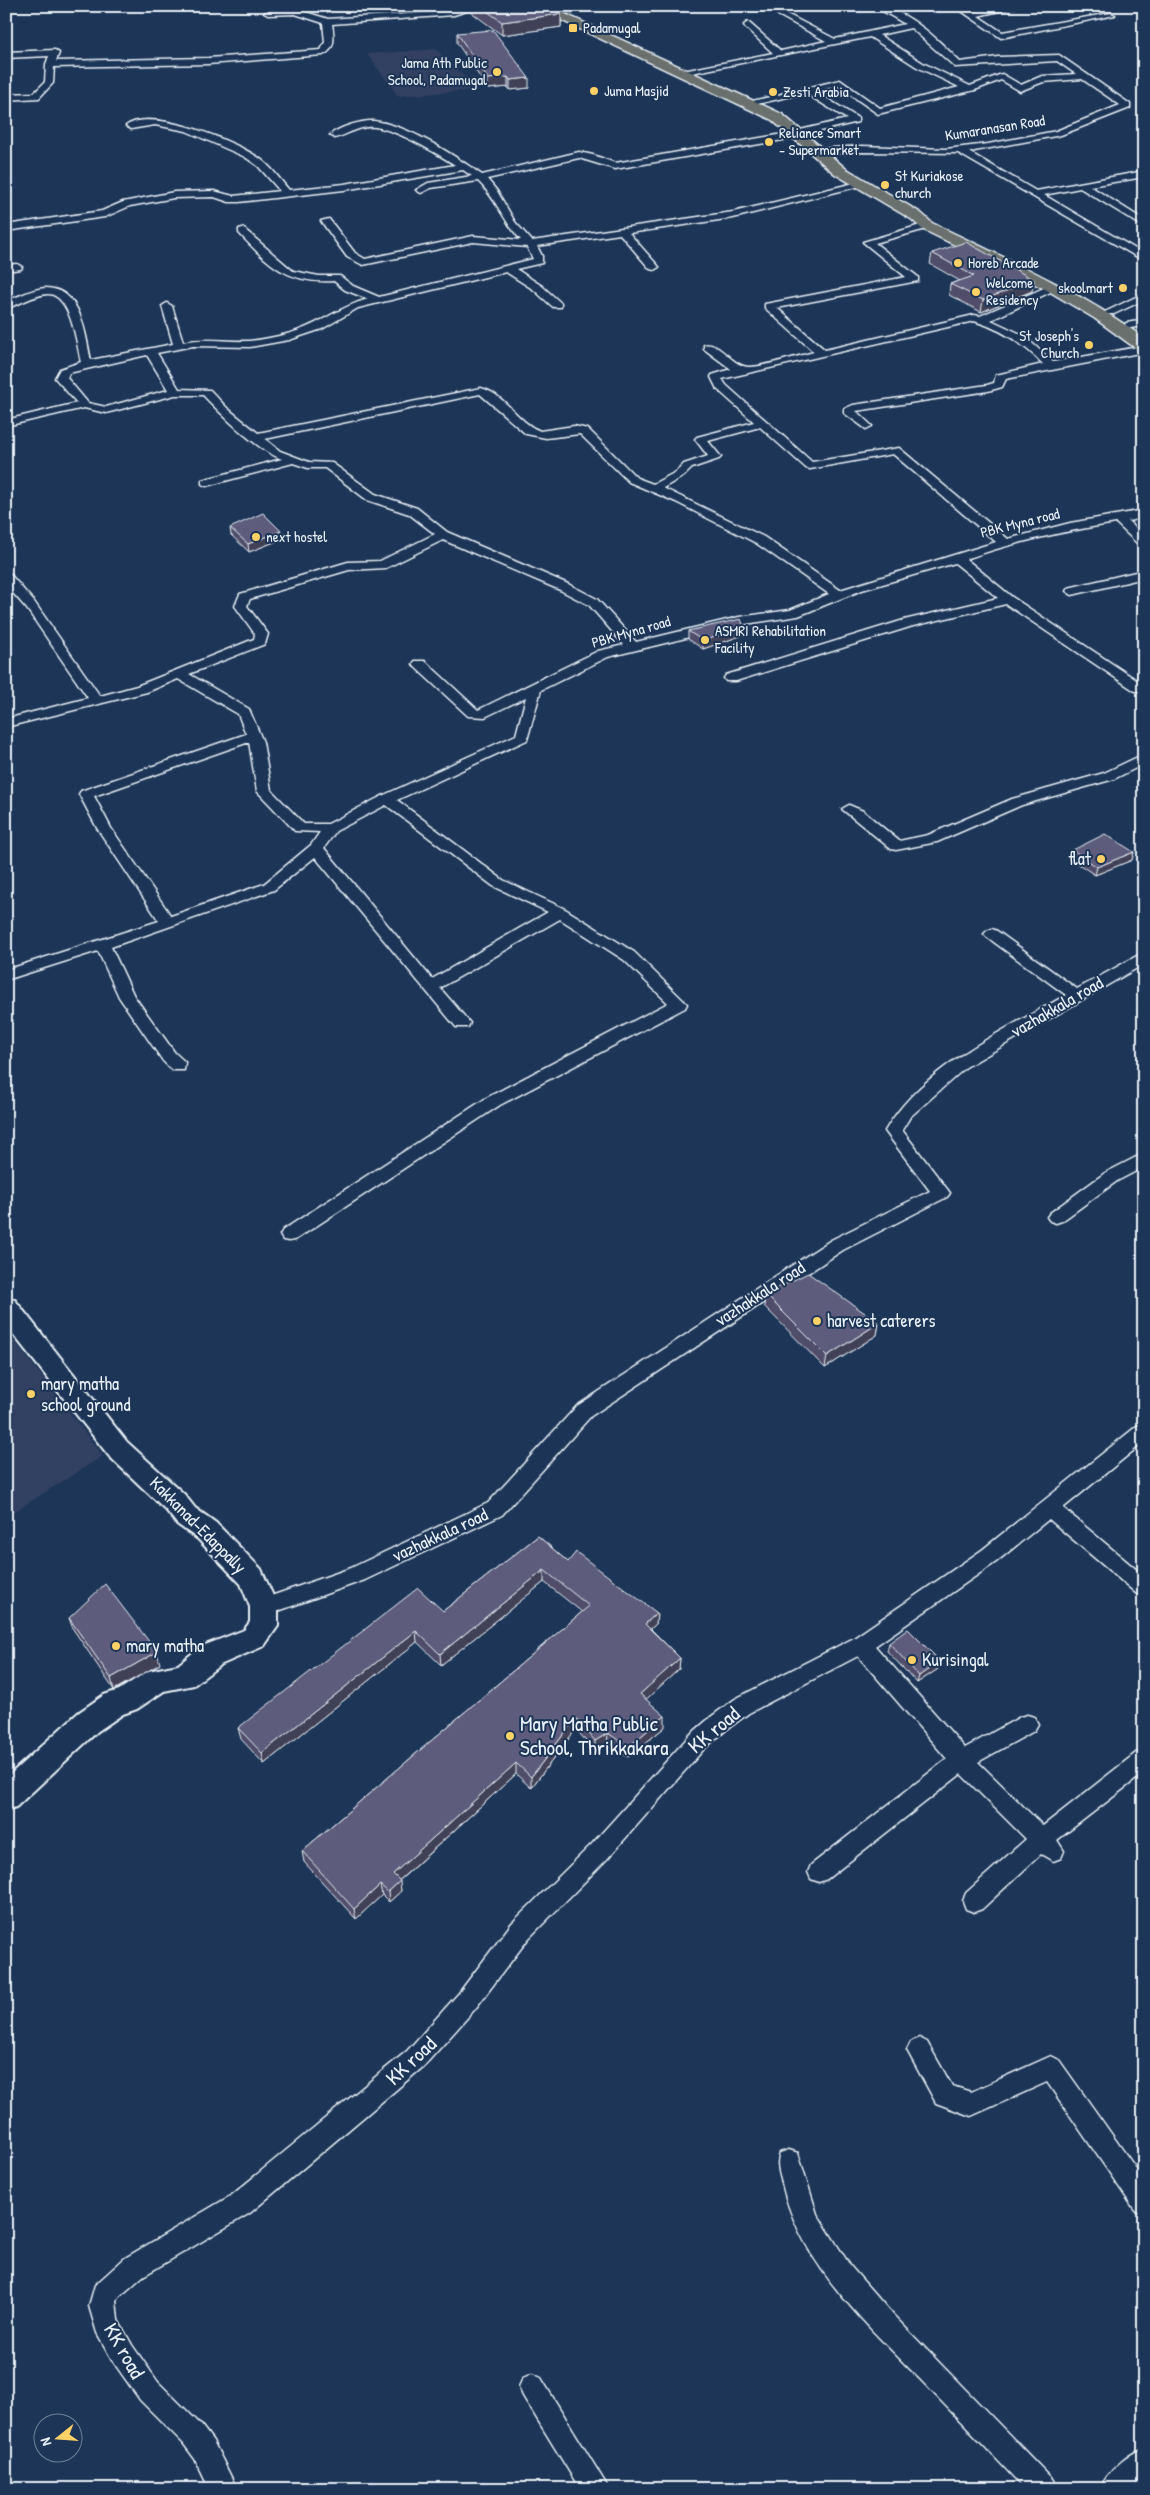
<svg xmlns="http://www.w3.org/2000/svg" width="1150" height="2495" viewBox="0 0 1150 2495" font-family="'Patrick Hand',sans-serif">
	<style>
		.built { fill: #304062 }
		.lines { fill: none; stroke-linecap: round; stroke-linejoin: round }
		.street-casing { stroke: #e8f1f8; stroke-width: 3 }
		.secondary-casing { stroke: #e8f1f8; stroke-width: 4 }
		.primary-casing { stroke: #e8f1f8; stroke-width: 3 }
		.street { fill: #1d3557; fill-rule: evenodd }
		.secondary { fill: #1d3557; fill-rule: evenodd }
		.primary { fill: #6b706d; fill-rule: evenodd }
		.wall { fill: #504e6a; stroke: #e8f1f8 }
		.shaded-wall { fill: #414056; stroke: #e8f1f8 }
		.building { fill: #5d5b7b; stroke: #e8f1f8 }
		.poi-dot { fill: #ffd166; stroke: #1d3557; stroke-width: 2 }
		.labels { text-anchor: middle; stroke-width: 4; stroke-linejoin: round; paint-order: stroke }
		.far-poi-label { font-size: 15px; fill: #e8f1f8; stroke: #1d3557; text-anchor: start }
		.far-street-label { font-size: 15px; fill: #e8f1f8; stroke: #1d3557 }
		.poi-label { font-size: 18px; fill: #e8f1f8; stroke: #1d3557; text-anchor: start }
		.street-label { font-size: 18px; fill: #e8f1f8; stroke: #1d3557 }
		.near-poi-label { font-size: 21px; fill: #e8f1f8; stroke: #1d3557; text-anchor: start }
		.near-street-label { font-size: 21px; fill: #e8f1f8; stroke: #1d3557 }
	</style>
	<rect width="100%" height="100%" fill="#1d3557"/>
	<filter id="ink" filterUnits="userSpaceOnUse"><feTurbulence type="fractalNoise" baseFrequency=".02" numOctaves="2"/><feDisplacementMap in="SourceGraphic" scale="10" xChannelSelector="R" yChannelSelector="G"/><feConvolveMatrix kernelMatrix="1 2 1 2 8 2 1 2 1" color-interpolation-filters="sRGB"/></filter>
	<g filter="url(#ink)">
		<g class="built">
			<path d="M 436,49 L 477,90 L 398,96 L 367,54 Z"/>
			<path d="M 7,1331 L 103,1456 L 6,1517 L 6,1332 Z"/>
		</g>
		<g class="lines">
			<g class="street-casing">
				<g id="street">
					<path d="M 468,6 L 482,6 L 454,15 L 332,24 C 334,36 336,49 323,55 L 208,64 L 54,67 L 53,83 L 39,98 L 6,100 L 6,94 L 34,93 L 45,82 L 46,64 L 49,56 L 6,58 L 6,52 L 55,50 L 59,53 L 56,61 L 208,58 L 321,50 L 325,42 L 323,23 L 295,14 L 268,15 L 264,13 L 268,11 L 296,9 L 328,19 L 453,11 Z"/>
					<path d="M 874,6 C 904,6 940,41 960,62 L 998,57 L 1059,55 L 1130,104 L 1130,108 L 1061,135 L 969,152 L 1036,191 L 1144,171 L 1144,177 L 1090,186 L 1144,220 L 1144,227 L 1080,188 L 1044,195 L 1144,254 L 1144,261 L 958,153 L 862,152 L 818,155 L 813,152 L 818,149 L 862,146 L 946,149 L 988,144 L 1056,131 L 1120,105 L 1082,79 L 1043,82 L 1020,91 L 1001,80 L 975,90 L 878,114 L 838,86 L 815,91 L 858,118 L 858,122 L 783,140 L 615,169 L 579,158 L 487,179 L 497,191 L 515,222 L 532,241 L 733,212 L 863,181 L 868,184 L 733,218 L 629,233 L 659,267 L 654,270 L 650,269 L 620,234 L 537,246 L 542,256 L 542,263 L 516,269 L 542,286 L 561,303 L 561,307 L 553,307 L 534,290 L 506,272 L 358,308 L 322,329 L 289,340 L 250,347 L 193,346 L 157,353 L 179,389 L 210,390 L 227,408 L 258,433 L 481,388 C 505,394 517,422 540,431 L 574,426 L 588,429 L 637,478 L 653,484 L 676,472 L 684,464 L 708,456 L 695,439 L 697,437 L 754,422 L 717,389 L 711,377 L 712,375 L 731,369 L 704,349 L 704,345 C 720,341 732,367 749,367 C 763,367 798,356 814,352 L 765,308 L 765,304 L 906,277 L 863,242 L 924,224 L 930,224 L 930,228 L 875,243 L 918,277 L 918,281 L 777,308 L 825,350 L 974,315 L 980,316 L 1053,284 L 1057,285 L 1057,289 L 991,320 L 1023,335 L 1053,362 L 1144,346 L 1144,352 L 1006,379 L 1002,387 L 988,391 L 856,411 L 872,426 L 866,429 L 844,413 L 844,409 L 853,405 L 987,385 L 994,383 L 996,375 L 1043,364 C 1023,343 1001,329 974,321 L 722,379 L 726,385 L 812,462 L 899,448 L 1008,539 L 1070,523 L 1144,510 L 1144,518 L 1128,521 L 1144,536 L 1144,547 L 1140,546 L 1116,523 C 1065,531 1014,542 966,559 L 1012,597 L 1144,685 L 1144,691 L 1135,691 L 1006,604 L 913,626 L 736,681 L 726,681 L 724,678 L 726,675 L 904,620 L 998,598 L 955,563 L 862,590 L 798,616 L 739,625 L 608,657 L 541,690 L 527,740 L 397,800 L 503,880 L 565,909 L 634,952 L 687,1004 L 685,1008 L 500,1105 L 295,1240 L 289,1241 L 283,1240 L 280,1235 L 283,1230 L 488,1097 L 668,1003 L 624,960 L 560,919 L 440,988 L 470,1023 L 468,1027 L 456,1027 L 315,857 L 274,890 L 111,947 L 134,996 L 175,1053 L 185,1062 L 184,1070 L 172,1070 L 163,1061 L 119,997 L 98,951 L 6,980 L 6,970 L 159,921 L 97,828 L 79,794 L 81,791 L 246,734 L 238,714 L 178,679 L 147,692 L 6,727 L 6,719 L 88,698 L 27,609 L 6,585 L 6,573 L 10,574 L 35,603 L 100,696 L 137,686 L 254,639 L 255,634 L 235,606 L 240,594 L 348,562 L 380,561 L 435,534 L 409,514 L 367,500 L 325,468 L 308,468 L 293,463 L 206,486 L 202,484 L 202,480 L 282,459 C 257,450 222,415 203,395 L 175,395 L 106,413 L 84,408 L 6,426 L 6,420 L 77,403 L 55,378 L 60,369 L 81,362 C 77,345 71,293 47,294 C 34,295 19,305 6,308 L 6,301 C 18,297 34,288 46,288 C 82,289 85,334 91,360 L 173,344 L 162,306 L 167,303 L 172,306 L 183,342 C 205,337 227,342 249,341 C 261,340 275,337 287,334 C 316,327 339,307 368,299 L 345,290 L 334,281 C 288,284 269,265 239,233 L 239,229 L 243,228 L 293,271 L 319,276 L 340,276 L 353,286 L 379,297 L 533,259 L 527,247 L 473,242 L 363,265 L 347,257 L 321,221 L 329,219 L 355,253 L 365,259 L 473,236 L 521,240 C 504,222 496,198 478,181 L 431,188 L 421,193 L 416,190 L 428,183 L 472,176 L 463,170 L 344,190 L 239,202 L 229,202 L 214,197 L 174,198 L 130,206 L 105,217 L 6,231 L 6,225 L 102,211 L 123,202 L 174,192 L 214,191 L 233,196 L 280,191 L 258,166 L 245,157 L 186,131 L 155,125 L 131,129 L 126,126 C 151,106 241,143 263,161 C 273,169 281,181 289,190 L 344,184 L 455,165 C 438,154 388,124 368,127 C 356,128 346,135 335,138 L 330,135 C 339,127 362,120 374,121 C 408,125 454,155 482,175 L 579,152 L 593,155 L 615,163 L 783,134 L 847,119 L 805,93 L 748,106 L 744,103 L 840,80 L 880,108 L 959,87 L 917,67 L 870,37 L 682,75 L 678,72 L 773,53 L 745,27 L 744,25 L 748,22 L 781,51 L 826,41 L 778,15 L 777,13 L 781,11 L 835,39 L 905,24 ZM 911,28 L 955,67 L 1057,61 L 1076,74 L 1042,76 L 1021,85 L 1002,74 L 970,86 L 923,63 L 879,35 ZM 147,355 L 168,390 L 106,407 L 88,403 L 67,378 L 69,373 ZM 480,394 L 526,434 L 546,438 L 580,434 L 629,482 L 676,502 L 756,543 L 829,594 L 790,610 L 739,617 L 636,642 L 597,599 L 568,584 L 447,532 L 417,508 L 375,494 L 332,463 L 309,462 L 280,451 L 265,439 ZM 760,427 L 806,468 L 810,469 L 893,454 L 996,542 L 840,590 L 764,537 L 663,488 L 684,476 L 692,468 L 719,459 L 721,457 L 708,441 ZM 443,540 L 560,590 L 589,605 L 624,645 L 598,651 L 478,710 L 425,661 L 415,661 L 413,664 L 415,667 L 468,716 L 485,717 L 526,697 L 516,735 L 382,796 L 328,824 L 304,824 L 271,790 L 263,742 L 249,709 L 189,674 L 265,644 L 268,634 L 247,606 L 250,599 L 349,570 L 386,568 ZM 249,742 L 257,791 L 295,831 L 320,832 L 311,845 L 264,884 L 171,916 L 111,828 L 94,796 ZM 386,805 L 493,886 L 548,912 L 432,979 L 324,848 L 336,831 Z"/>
					<path d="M 954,6 L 964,6 L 973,12 L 1002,6 L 1020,6 L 978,16 L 1002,32 L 1111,13 L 1115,15 L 1001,38 Z"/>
					<path d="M 17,264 L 22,267 L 21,269 L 6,271 L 6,265 Z"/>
					<path d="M 1144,293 L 1144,300 L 1114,314 L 1106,314 L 1105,312 Z"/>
					<path d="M 1144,320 L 1144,326 L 1130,328 L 1125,325 L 1126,323 Z"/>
					<path d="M 1144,570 L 1144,578 L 1072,595 L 1066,591 L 1068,588 Z"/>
					<path d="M 1144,754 L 1144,764 L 1114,779 L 1022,805 L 937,842 L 896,850 L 891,849 L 842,809 L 849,805 L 863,811 L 899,841 L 928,835 L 1012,799 L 1104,773 Z"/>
					<path d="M 992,929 L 997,931 L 1077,989 L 1144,952 L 1144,964 L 966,1067 L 910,1117 L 902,1130 L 947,1189 L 950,1193 L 947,1197 L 843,1250 L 591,1416 L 502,1515 L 365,1580 L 264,1616 L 257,1613 L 254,1607 L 257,1601 L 351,1568 L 488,1503 L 577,1406 L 831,1240 L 930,1191 L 885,1131 C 922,1067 1003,1031 1066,995 L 987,937 L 984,934 L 987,931 Z"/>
					<path d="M 1144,1153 L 1144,1167 L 1117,1181 L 1062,1221 L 1056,1223 L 1050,1221 L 1047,1217 L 1050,1213 L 1105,1173 Z"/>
					<path d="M 1144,1424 L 1144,1442 L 1063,1508 L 1144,1576 L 1144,1596 L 1137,1594 L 1049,1519 L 996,1562 L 875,1646 L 965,1748 L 1020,1717 L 1027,1715 L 1034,1717 L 1038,1724 L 1034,1731 L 978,1762 L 1043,1826 L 1136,1753 L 1144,1750 L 1144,1773 L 1057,1840 L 1064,1851 L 1061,1858 L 1053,1861 L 1041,1854 L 982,1909 L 974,1912 L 966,1909 L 963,1901 L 966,1893 L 1026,1839 L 961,1774 L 827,1879 L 819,1882 L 811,1879 L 808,1872 L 811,1865 L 947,1759 L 858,1656 L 749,1713 L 726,1730 L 704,1749 L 608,1858 L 528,1939 L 475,2009 L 423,2067 L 250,2213 L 143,2276 L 116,2300 L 118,2320 L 132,2345 L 158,2382 L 201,2425 L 213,2441 L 233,2481 L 232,2489 L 206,2489 L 206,2482 L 195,2459 L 183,2443 L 140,2400 L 114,2363 L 97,2333 L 89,2306 L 95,2285 L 125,2258 L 232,2195 L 407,2051 L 459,1993 L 512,1923 L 592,1844 L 690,1735 L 712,1716 L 735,1699 L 854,1638 L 982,1550 L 1137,1426 Z"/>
					<path d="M 919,2038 L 927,2042 L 952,2086 L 971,2092 L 1051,2056 L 1059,2060 L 1144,2180 L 1144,2213 L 1135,2210 L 1047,2082 L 971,2116 L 936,2103 L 907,2050 L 911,2042 Z"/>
					<path d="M 789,2150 L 798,2153 L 817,2214 L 851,2267 L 893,2315 L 1053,2480 L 1057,2489 L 1025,2489 C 990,2452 955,2415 920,2379 C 864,2322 800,2263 782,2183 C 779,2172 776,2164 780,2153 Z"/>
					<path d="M 532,2374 L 541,2378 L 609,2489 L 580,2489 L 523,2396 L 519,2387 L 523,2378 Z"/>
					<path d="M 1144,2448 L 1144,2479 L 1133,2489 L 1100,2489 C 1107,2472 1127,2455 1144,2448 Z"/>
				</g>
			</g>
			<g class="secondary-casing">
				<g id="secondary">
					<path d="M 557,6 L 588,6 C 582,11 547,16 541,11 L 543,9 Z"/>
					<path d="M 6,1298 L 15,1300 L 127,1442 L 184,1494 L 195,1508 L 216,1523 L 261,1569 L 278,1607 L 278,1626 L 264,1646 L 220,1665 L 194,1685 L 164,1691 L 137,1709 L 123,1714 L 98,1731 L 16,1807 L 6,1810 L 6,1778 L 78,1713 L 104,1695 L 119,1690 L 148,1671 L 178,1665 L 200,1647 L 244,1630 L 250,1622 L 250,1607 L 241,1584 L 198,1539 L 177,1524 L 166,1510 L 109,1456 L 6,1325 Z"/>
				</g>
			</g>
			<g class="primary-casing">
				<path id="primary" d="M 531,6 L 548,6 L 782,114 L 845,168 L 921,213 L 932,223 C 1005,258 1078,290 1144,338 L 1144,351 L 1138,350 L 1094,318 L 1047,290 L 922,229 L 911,219 L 835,174 L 772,120 Z"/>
			</g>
			<use href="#street" class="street"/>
			<use href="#secondary" class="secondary"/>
			<use href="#primary" class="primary"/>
		</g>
		<g class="wall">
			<path d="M 470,6 L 541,6 L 561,14 L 561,27 L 502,35 L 471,12 Z"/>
			<path d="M 457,33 L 529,88 L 510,90 L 508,87 L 488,89 L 457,43 Z"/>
			<path d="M 932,253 L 1032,291 L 981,312 L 949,295 L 950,284 L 960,281 L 930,264 Z"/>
			<path d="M 230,528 L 281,531 L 282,539 L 249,552 L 231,535 Z"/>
			<path d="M 744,627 L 743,635 L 703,649 L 688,639 L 688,631 Z"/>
			<path d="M 1073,850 L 1134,852 L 1132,860 L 1095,875 L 1071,859 Z"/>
			<path d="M 765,1294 L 879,1323 L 877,1335 L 825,1368 L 764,1306 Z"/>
			<path d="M 538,1536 L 568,1562 L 657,1613 L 656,1624 L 651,1629 L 680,1658 L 679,1669 L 646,1699 L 665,1727 L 628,1757 L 607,1744 L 595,1752 L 576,1729 L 531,1788 L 516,1774 L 399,1881 L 401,1891 L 389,1902 L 382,1895 L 356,1919 L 304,1862 L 302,1851 L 582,1612 L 544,1582 L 441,1665 L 417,1642 L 264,1764 L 241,1739 L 238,1728 L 443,1611 Z"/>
			<path d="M 69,1618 L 160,1664 L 114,1690 L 73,1629 Z"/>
			<path d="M 889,1643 L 938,1669 L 917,1683 L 887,1651 Z"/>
		</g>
		<g class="shaded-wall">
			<path d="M 561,14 L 561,27 L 502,35 L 502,22 Z"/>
			<path d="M 508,77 L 508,87 L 488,89 L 488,79 Z"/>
			<path d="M 529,78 L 529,88 L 510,90 L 510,80 Z"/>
			<path d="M 1034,280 L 1032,291 L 981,312 L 983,300 Z"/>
			<path d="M 281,531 L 282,539 L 249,552 L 248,544 Z"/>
			<path d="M 744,627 L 743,635 L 703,649 L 703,641 Z"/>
			<path d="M 1134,852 L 1132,860 L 1095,875 L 1097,867 Z"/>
			<path d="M 879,1323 L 877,1335 L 825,1368 L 827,1356 Z"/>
			<path d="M 544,1570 L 544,1582 L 441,1665 L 440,1654 Z"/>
			<path d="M 657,1613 L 656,1624 L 644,1635 L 645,1624 Z"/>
			<path d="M 416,1631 L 417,1642 L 264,1764 L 262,1753 Z"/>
			<path d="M 157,1652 L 160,1664 L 114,1690 L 111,1678 Z"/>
			<path d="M 680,1658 L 679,1669 L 640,1705 L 640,1694 Z"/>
			<path d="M 940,1661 L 938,1669 L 917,1683 L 919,1676 Z"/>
			<path d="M 665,1716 L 665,1727 L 628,1757 L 628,1747 Z"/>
			<path d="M 576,1718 L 576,1729 L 531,1788 L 531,1777 Z"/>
			<path d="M 608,1733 L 607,1744 L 595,1752 L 595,1741 Z"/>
			<path d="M 516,1763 L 516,1774 L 394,1885 L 393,1874 Z"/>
			<path d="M 400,1881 L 401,1891 L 389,1902 L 388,1892 Z"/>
			<path d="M 380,1885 L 382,1895 L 356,1919 L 354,1909 Z"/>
		</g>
		<g class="building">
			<path d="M 480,6 L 541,6 L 561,14 L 502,22 Z"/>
			<path d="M 493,30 L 529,78 L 510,80 L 508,77 L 488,79 L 457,33 Z"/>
			<path d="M 966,242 L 1034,280 L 983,300 L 950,284 L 974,276 L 932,253 Z"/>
			<path d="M 263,513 L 281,531 L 248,544 L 230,528 Z"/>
			<path d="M 741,619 L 744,627 L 703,641 L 688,631 Z"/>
			<path d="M 1105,834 L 1134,852 L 1097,867 L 1073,850 Z"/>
			<path d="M 808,1273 L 879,1323 L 827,1356 L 765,1294 Z"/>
			<path d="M 538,1536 L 568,1562 L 576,1552 L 657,1613 L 645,1624 L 680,1658 L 640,1694 L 665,1716 L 628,1747 L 608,1733 L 595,1741 L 576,1718 L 531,1777 L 516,1763 L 393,1874 L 400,1881 L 388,1892 L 380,1885 L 354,1909 L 302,1851 L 589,1606 L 544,1570 L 440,1654 L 416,1631 L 262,1753 L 238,1728 L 418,1588 L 443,1611 Z"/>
			<path d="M 105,1584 L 157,1652 L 111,1678 L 69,1618 Z"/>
			<path d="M 908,1629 L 940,1661 L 919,1676 L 889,1643 Z"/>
		</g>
	</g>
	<g class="poi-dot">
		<rect x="568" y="23" width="10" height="10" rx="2.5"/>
		<circle cx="497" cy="72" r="5"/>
		<circle cx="594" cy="91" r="5"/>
		<circle cx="773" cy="92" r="5"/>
		<circle cx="769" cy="142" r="5"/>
		<circle cx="885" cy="185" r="5"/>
		<circle cx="958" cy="263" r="5"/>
		<circle cx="1123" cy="288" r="5"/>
		<circle cx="976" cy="292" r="5"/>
		<circle cx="1089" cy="345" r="5"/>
		<circle cx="256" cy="537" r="5"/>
		<circle cx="705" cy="640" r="5"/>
		<circle cx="1101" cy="859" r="5"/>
		<circle cx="817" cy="1321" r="5"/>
		<circle cx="31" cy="1394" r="5"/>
		<circle cx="116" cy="1646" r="5"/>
		<circle cx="912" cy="1660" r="5"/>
		<circle cx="510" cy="1736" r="5"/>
	</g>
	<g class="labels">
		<g class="far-poi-label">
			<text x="583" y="33">Padamugal</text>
			<text x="487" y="68" text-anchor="end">Jama Ath Public<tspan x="487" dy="17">School, Padamugal</tspan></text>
			<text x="604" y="96">Juma Masjid</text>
			<text x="783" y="97">Zesti Arabia</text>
			<text x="779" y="138">Reliance Smart<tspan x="779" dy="17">- Supermarket</tspan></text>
			<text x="895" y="181">St Kuriakose<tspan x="895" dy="17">church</tspan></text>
			<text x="968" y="268">Horeb Arcade</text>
			<text x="986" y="288">Welcome<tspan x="986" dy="17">Residency</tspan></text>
			<text x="1113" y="293" text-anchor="end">skoolmart</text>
			<text x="1079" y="341" text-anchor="end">St Joseph's<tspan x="1079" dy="17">Church</tspan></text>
			<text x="266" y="542">next hostel</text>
			<text x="715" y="636">ASMRI Rehabilitation<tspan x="715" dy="17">Facility</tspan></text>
		</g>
		<g class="far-street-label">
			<text transform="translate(995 128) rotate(-9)" y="5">Kumaranasan Road</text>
			<text transform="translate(1020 523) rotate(-14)" y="5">PBK Myna road</text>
			<text transform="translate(631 632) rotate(-16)" y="5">PBK Myna road</text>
		</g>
		<g class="poi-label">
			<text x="1091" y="865" text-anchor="end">flat</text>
			<text x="827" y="1327">harvest caterers</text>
			<text x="41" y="1390">mary matha<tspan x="41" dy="21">school ground</tspan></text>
			<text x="126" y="1652">mary matha</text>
			<text x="922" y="1666">Kurisingal</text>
		</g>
		<g class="street-label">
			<text transform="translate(1057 1007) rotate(-30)" y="6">vazhakkala road</text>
			<text transform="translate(760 1294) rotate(-33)" y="6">vazhakkala road</text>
			<text transform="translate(198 1525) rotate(45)" y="6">Kakkanad-Edappally</text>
			<text transform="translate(440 1535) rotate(-25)" y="6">vazhakkala road</text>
		</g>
		<g class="near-poi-label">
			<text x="520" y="1731">Mary Matha Public<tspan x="520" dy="24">School, Thrikkakara</tspan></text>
		</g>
		<g class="near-street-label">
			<text transform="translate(714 1730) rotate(-40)" y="7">KK road</text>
			<text transform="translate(411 2061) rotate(-43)" y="7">KK road</text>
			<text transform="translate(124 2351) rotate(60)" y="7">KK road</text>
		</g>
	</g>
	<rect width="1150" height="2495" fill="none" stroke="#1d3557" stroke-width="25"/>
	<rect x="12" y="12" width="1125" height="2470" fill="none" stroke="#e8f1f8" stroke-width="2" filter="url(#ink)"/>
	<g transform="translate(58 2438) rotate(253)"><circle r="24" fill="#1d3557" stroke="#6e8097"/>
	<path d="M0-4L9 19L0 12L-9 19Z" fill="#ffd166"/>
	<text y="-8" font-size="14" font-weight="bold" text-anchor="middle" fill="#e8f1f8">N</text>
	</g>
</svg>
